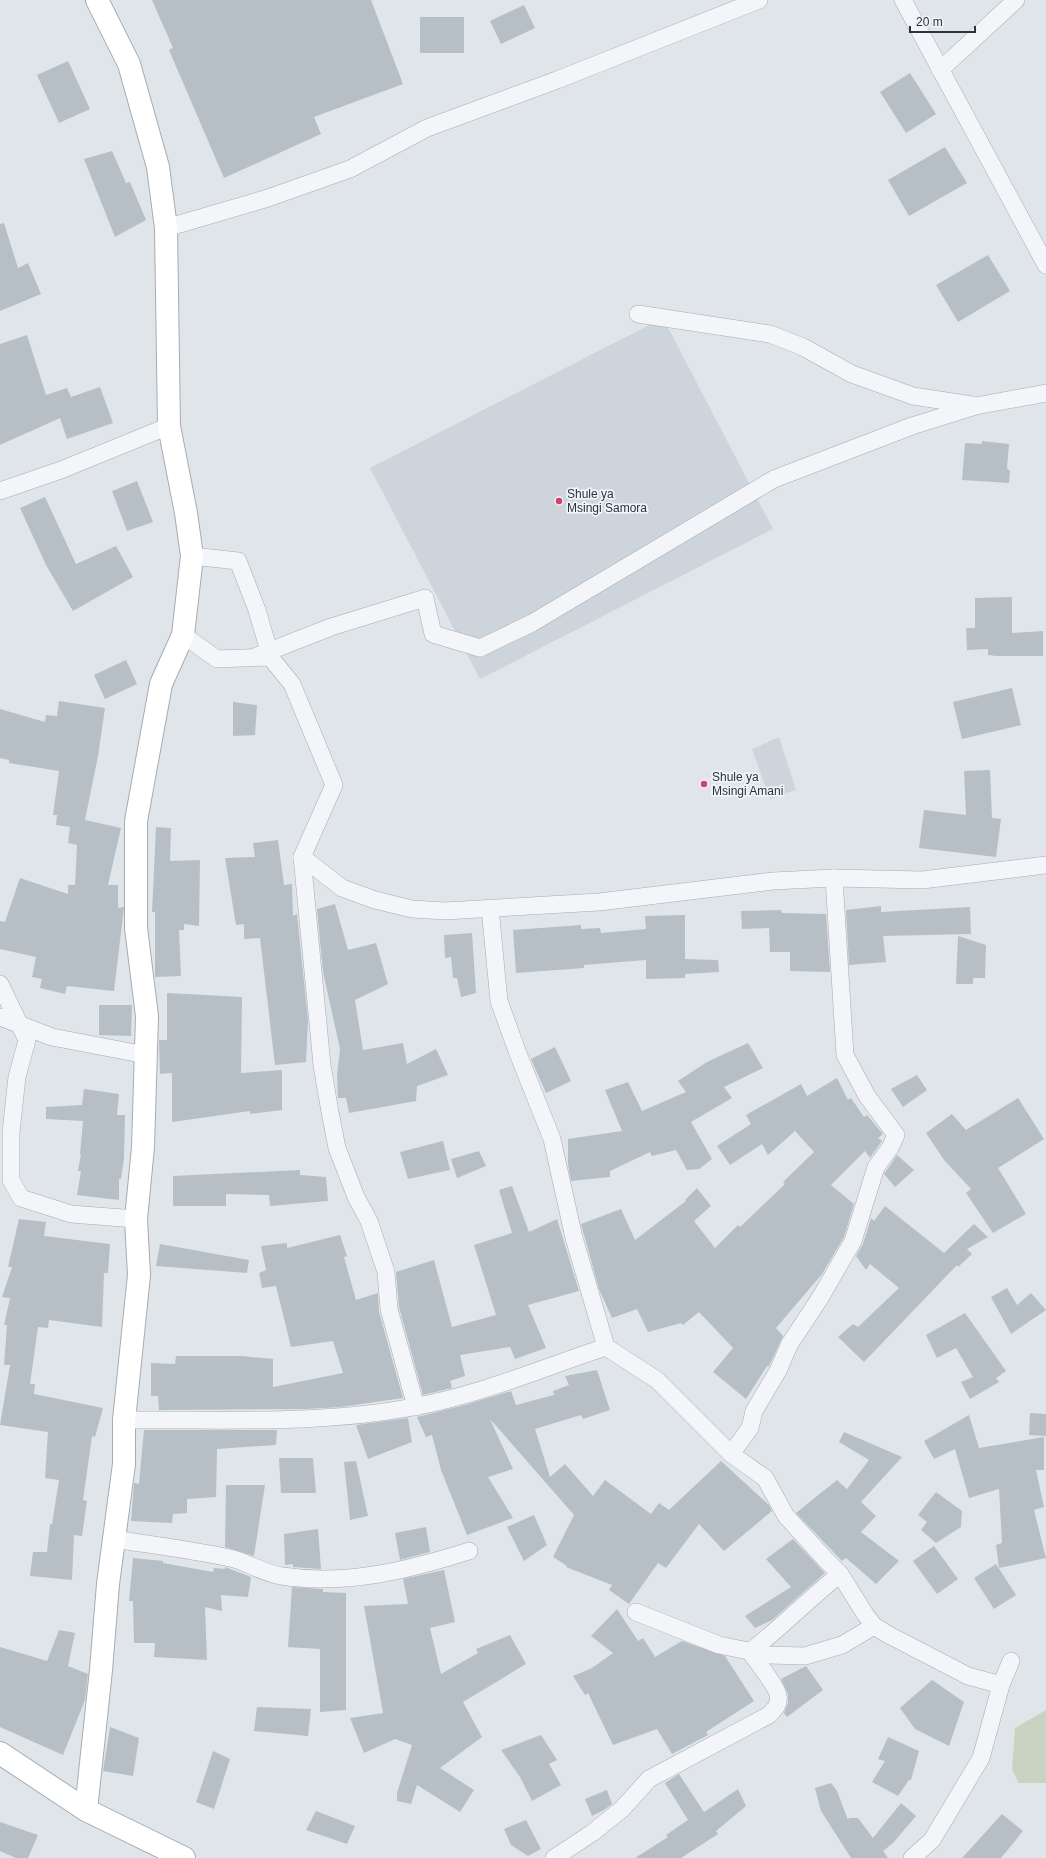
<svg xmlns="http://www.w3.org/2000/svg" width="1046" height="1858" viewBox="0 0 1046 1858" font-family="Arial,sans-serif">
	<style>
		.built { fill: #ced4db }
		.green { fill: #c8d4c1 }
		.building { fill: #b7bfc6 }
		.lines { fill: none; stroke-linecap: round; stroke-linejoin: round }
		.street-casing { stroke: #a5acb3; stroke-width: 18 }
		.secondary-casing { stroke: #a5acb3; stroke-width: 24 }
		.street { stroke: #f3f5f8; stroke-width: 17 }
		.secondary { stroke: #fff; stroke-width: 22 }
		.poi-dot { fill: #d24169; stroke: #f0f3f7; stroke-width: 1.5 }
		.labels { text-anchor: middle; stroke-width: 3.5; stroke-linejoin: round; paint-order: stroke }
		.poi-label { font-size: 12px; fill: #283441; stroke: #f0f3f7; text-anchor: start }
	</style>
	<rect width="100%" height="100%" fill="#e0e5e9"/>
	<g class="built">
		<path d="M 663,318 L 773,529 L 480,679 L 370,468 Z"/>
		<path d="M 779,737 L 796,790 L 770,799 L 752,749 Z"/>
	</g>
	<path class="green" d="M 1046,1710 L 1046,1783 L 1019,1783 L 1012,1770 L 1015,1728 Z"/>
	<g class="building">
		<path d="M 152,0 L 371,0 L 403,84 L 314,117 L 321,134 L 224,178 L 169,50 L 173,48 Z"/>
		<path d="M 524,5 L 535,28 L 501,44 L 490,21 Z"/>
		<rect x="420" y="17" width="44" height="36"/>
		<path d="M 68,61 L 90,109 L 59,123 L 37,75 Z"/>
		<path d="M 910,73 L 936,114 L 906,133 L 880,92 Z"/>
		<path d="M 945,147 L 967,183 L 909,216 L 888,180 Z"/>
		<path d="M 112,151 L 126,183 L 130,182 L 146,220 L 115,237 L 84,159 Z"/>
		<path d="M 4,223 L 18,268 L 28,263 L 41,294 L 0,311 L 0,224 Z"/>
		<path d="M 988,255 L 1010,291 L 958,322 L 936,285 Z"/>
		<path d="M 27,335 L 46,395 L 67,388 L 71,397 L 100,387 L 113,423 L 67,439 L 60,418 L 0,445 L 0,344 Z"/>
		<path d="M 982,441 L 1009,444 L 1007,468 L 1010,471 L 1009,483 L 962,480 L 965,443 L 982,444 Z"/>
		<path d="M 137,481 L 153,522 L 127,531 L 112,491 Z"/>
		<path d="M 45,497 L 76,564 L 116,546 L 133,577 L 73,611 L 46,565 L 20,508 Z"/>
		<path d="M 1012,597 L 1012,633 L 1043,631 L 1043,656 L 996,656 L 988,655 L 988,649 L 967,650 L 966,628 L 975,628 L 975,598 Z"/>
		<path d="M 126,660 L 137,684 L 105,699 L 94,675 Z"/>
		<path d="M 1012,688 L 1021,725 L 962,739 L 953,702 Z"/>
		<path d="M 59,701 L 105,708 L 98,756 L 85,820 L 121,828 L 108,885 L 118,885 L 118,908 L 124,907 L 114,991 L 67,986 L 65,994 L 40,988 L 42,979 L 32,977 L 36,957 L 0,949 L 0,921 L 5,922 L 20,878 L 68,894 L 68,885 L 75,885 L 77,845 L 68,843 L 70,827 L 56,825 L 57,815 L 53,815 L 59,771 L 9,763 L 9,760 L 0,758 L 0,709 L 45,722 L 46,715 L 57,716 Z"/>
		<path d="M 233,702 L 257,705 L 255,735 L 233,736 Z"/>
		<path d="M 990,770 L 992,818 L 1001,819 L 996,857 L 919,848 L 924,810 L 966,815 L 964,771 Z"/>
		<path d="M 156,827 L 171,828 L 170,861 L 200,860 L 199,926 L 184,924 L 184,930 L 179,930 L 181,976 L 155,977 L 155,912 L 152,912 Z"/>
		<path d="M 278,840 L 284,885 L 292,884 L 293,916 L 297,914 L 308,1020 L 306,1062 L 275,1065 L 260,938 L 244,939 L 244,924 L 236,925 L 225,858 L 255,857 L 253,843 Z"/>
		<path d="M 335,904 L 348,950 L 376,943 L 388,984 L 355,1000 L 363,1050 L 403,1043 L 407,1064 L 436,1049 L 448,1075 L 417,1086 L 416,1101 L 349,1113 L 346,1098 L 338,1098 L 337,1075 L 340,1049 L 323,972 L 317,909 Z"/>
		<path d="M 881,906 L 881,912 L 970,907 L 971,934 L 883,936 L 886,962 L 849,965 L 846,910 Z"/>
		<path d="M 781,910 L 782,913 L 826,914 L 830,972 L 790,971 L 790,952 L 770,952 L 769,928 L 742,929 L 741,911 Z"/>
		<path d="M 685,915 L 685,959 L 718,960 L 719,972 L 685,974 L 685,978 L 646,979 L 646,960 L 584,965 L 584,968 L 516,973 L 513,930 L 581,925 L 581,929 L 600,928 L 601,933 L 646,929 L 645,916 Z"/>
		<path d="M 472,933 L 476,993 L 461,997 L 457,978 L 453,978 L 451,957 L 445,958 L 444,935 Z"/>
		<path d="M 958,936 L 986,945 L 985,978 L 973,978 L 973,984 L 956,984 Z"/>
		<path d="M 167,993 L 242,997 L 241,1073 L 282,1070 L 282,1110 L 250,1114 L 250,1111 L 172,1122 L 172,1073 L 160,1074 L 159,1040 L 167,1040 Z"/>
		<path d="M 99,1005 L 132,1005 L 131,1036 L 99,1035 Z"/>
		<path d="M 748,1043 L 763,1068 L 724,1087 L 732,1098 L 691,1122 L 712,1159 L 699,1169 L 687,1170 L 676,1150 L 652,1156 L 650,1152 L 610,1171 L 610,1177 L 571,1181 L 568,1164 L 568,1139 L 622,1131 L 605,1090 L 628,1082 L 642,1111 L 686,1092 L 678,1081 L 707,1062 Z"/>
		<path d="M 555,1047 L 571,1081 L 546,1093 L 531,1059 Z"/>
		<path d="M 917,1075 L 927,1090 L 903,1107 L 891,1089 Z"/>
		<path d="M 837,1078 L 848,1100 L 851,1098 L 864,1117 L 867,1115 L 883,1134 L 878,1138 L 882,1141 L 870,1158 L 865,1151 L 831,1185 L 854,1204 L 844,1237 L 822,1274 L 776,1328 L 783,1336 L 770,1364 L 768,1367 L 767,1366 L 746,1399 L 713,1372 L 733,1348 L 699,1312 L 683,1325 L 681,1323 L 648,1332 L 637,1309 L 612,1318 L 599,1289 L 581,1224 L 621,1209 L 635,1240 L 686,1201 L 685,1200 L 697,1188 L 711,1206 L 694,1221 L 715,1248 L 738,1225 L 740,1227 L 785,1184 L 783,1182 L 814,1152 L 795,1131 L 768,1155 L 762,1144 L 730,1165 L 717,1146 L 751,1124 L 746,1115 L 801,1084 L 807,1096 Z"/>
		<path d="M 84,1089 L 119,1094 L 117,1115 L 125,1115 L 124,1158 L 121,1179 L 119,1179 L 119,1200 L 77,1195 L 81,1171 L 78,1171 L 81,1154 L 80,1154 L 83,1121 L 46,1119 L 46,1107 L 82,1105 Z"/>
		<path d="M 1018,1098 L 1044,1139 L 998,1168 L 1026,1214 L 993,1233 L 966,1193 L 971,1189 L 944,1160 L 926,1133 L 952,1114 L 966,1130 Z"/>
		<path d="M 443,1141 L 450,1170 L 408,1179 L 400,1152 Z"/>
		<path d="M 479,1151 L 486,1166 L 457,1178 L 451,1159 Z"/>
		<path d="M 897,1155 L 914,1170 L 895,1187 L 884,1174 Z"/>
		<path d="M 300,1170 L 300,1175 L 326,1177 L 328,1201 L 270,1206 L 269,1195 L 226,1194 L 226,1206 L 173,1206 L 173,1176 Z"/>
		<path d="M 512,1186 L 529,1232 L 557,1219 L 579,1291 L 528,1305 L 546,1348 L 515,1359 L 510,1347 L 460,1355 L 465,1376 L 450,1381 L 452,1388 L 423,1395 L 399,1307 L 396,1272 L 434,1260 L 452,1327 L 496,1315 L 474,1245 L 512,1233 L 499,1190 Z"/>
		<path d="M 885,1206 L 944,1253 L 974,1224 L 988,1237 L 967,1249 L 972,1254 L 958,1267 L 957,1265 L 864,1362 L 838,1337 L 853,1324 L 858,1327 L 899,1288 L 870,1264 L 866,1270 L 856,1256 L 863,1244 L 871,1218 L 874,1221 Z"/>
		<path d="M 19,1219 L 46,1222 L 44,1236 L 110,1244 L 108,1273 L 104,1273 L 102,1327 L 49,1320 L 48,1328 L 38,1327 L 30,1384 L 35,1384 L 34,1394 L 103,1408 L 95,1437 L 92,1436 L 83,1500 L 87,1501 L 82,1536 L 74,1535 L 72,1580 L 30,1576 L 33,1552 L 47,1552 L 50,1524 L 52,1524 L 59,1480 L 45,1478 L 48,1432 L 0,1425 L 10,1365 L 4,1365 L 7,1325 L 4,1325 L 10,1298 L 2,1297 L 12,1267 L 8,1267 Z"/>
		<path d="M 340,1235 L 347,1256 L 344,1257 L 356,1300 L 378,1293 L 379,1312 L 403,1398 L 341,1407 L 305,1409 L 159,1410 L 158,1396 L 151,1396 L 151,1363 L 175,1364 L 176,1356 L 241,1356 L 273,1359 L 273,1387 L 343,1373 L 333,1341 L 291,1347 L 276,1286 L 262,1288 L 259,1273 L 266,1270 L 261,1246 L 287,1243 L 287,1248 Z"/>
		<path d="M 160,1244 L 249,1260 L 247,1273 L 156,1266 Z"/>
		<path d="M 1007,1288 L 1017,1305 L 1031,1293 L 1046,1310 L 1011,1334 L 991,1297 Z"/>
		<path d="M 965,1313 L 1006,1371 L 996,1378 L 999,1382 L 970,1399 L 961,1382 L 973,1377 L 956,1348 L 937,1358 L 926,1335 Z"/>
		<path d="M 597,1370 L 610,1410 L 583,1419 L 581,1415 L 535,1429 L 550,1477 L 565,1464 L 593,1496 L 605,1480 L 651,1514 L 659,1503 L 669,1510 L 721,1461 L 769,1505 L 772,1511 L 724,1551 L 699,1524 L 666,1568 L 658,1563 L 629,1604 L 609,1590 L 612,1585 L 566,1567 L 567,1566 L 553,1557 L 574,1515 L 490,1419 L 513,1469 L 488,1477 L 513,1518 L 467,1535 L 441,1470 L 432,1435 L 426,1437 L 417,1417 L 465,1405 L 511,1391 L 516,1405 L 554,1395 L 553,1391 L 569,1385 L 565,1376 Z"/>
		<path d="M 1030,1413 L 1046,1414 L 1046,1436 L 1029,1435 Z"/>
		<path d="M 969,1415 L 979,1448 L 1044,1437 L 1044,1470 L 1036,1470 L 1044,1507 L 1034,1510 L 1046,1558 L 999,1568 L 996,1545 L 1002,1543 L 999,1489 L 969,1498 L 955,1449 L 934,1459 L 924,1441 Z"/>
		<path d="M 408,1418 L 412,1442 L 368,1459 L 356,1425 Z"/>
		<path d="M 144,1430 L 277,1430 L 276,1445 L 217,1449 L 216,1497 L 187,1499 L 187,1513 L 173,1514 L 172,1523 L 131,1521 L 134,1483 L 139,1484 Z"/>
		<path d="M 844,1432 L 902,1457 L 861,1502 L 876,1516 L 861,1532 L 899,1561 L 876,1584 L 846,1558 L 842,1561 L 796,1513 L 837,1480 L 847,1489 L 869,1460 L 839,1442 Z"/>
		<path d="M 279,1458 L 313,1458 L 316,1493 L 281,1493 Z"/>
		<path d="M 356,1461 L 368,1516 L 350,1520 L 344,1462 Z"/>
		<path d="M 226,1485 L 265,1485 L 254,1556 L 225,1547 Z"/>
		<path d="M 936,1492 L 962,1511 L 961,1527 L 936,1543 L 921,1530 L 927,1522 L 918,1515 Z"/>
		<path d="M 534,1515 L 547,1545 L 524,1561 L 507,1527 Z"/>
		<path d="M 426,1527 L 430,1552 L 400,1560 L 395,1533 Z"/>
		<path d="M 318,1529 L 321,1569 L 293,1567 L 293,1564 L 285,1565 L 284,1534 Z"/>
		<path d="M 793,1539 L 825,1573 L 772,1620 L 755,1628 L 745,1616 L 791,1587 L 766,1559 Z"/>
		<path d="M 934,1546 L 958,1579 L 937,1594 L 913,1561 Z"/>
		<path d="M 133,1558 L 163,1561 L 163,1563 L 213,1572 L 214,1568 L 225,1569 L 225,1567 L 251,1577 L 248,1597 L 221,1595 L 222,1611 L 205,1607 L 207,1660 L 154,1657 L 155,1643 L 134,1643 L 133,1601 L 129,1601 Z"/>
		<path d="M 996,1564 L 1016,1595 L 994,1609 L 974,1578 Z"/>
		<path d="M 444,1570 L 455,1622 L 430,1628 L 441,1674 L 478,1653 L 476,1649 L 510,1635 L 526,1664 L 463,1702 L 482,1737 L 440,1768 L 474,1790 L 460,1812 L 417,1785 L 411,1804 L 397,1801 L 397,1793 L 412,1745 L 395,1739 L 364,1753 L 350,1718 L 383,1713 L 364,1606 L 408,1604 L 403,1579 Z"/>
		<path d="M 292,1587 L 323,1589 L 323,1592 L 346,1593 L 346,1710 L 320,1712 L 320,1649 L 288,1647 Z"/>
		<path d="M 617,1609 L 638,1641 L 643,1638 L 655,1657 L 682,1641 L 725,1656 L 754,1701 L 706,1732 L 708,1735 L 672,1754 L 657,1729 L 613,1745 L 588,1693 L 585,1695 L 573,1676 L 592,1668 L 613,1653 L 591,1636 Z"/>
		<path d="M 59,1630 L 75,1633 L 68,1666 L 88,1674 L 85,1700 L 63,1755 L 0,1727 L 0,1647 L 47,1661 Z"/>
		<path d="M 806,1666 L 823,1690 L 787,1717 L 784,1713 L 788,1703 L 788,1694 L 781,1679 Z"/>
		<path d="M 932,1680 L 964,1702 L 949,1746 L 915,1729 L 900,1708 Z"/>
		<path d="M 257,1707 L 311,1709 L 308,1736 L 254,1731 Z"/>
		<path d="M 110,1727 L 139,1738 L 133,1776 L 103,1771 Z"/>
		<path d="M 541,1735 L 557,1760 L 549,1764 L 561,1785 L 532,1801 L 520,1777 L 501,1750 Z"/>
		<path d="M 888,1737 L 919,1751 L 911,1780 L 909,1780 L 898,1796 L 872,1782 L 885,1761 L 878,1759 Z"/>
		<path d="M 213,1751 L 230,1759 L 214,1809 L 196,1802 Z"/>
		<path d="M 679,1774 L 704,1812 L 738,1789 L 746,1806 L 716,1831 L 718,1834 L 681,1858 L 635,1858 L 668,1837 L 666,1835 L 688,1820 L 665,1783 Z"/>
		<path d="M 831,1783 L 837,1791 L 848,1820 L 849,1818 L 858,1818 L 873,1838 L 901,1803 L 916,1816 L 893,1843 L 883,1851 L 888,1858 L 851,1858 L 821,1811 L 815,1788 Z"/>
		<path d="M 607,1790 L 612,1804 L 604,1810 L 592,1816 L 585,1799 Z"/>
		<path d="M 316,1811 L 355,1826 L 347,1844 L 306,1830 Z"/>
		<path d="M 1002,1814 L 1023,1831 L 1001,1858 L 962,1858 Z"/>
		<path d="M 526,1820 L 541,1849 L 528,1856 L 511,1845 L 504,1829 Z"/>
		<path d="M 0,1822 L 38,1835 L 28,1858 L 16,1858 L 0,1851 Z"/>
	</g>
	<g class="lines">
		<g class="street-casing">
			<g id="street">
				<path d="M 903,0 L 1046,265"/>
				<path d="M 940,70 L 1016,0"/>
				<path d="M 166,228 L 268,198 L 350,169 L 427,128 L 557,80 L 759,0"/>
				<path d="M 638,314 L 770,334 L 803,347 L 852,374 L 913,396 L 972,405"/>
				<path d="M 0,491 L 61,470 L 169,426"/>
				<path d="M 192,556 L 238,561 L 257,610 L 269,651"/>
				<path d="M 183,635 L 217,659 L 270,657 L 292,684 L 334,785 L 302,857 L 342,888 L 375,900 L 412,909 L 445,911 L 599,902 L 773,881 L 834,878 L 922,880 L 1046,865"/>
				<path d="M 257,656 L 331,627 L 425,598 L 433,634 L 480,648 L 532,623 L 774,479 L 912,426 L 976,406 L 1046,393"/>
				<path d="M 302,857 L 322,1065 L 330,1112 L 337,1148 L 356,1197 L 369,1221 L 386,1272 L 389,1309 L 416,1407"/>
				<path d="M 490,908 L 499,1001 L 517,1051 L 552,1139 L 574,1238 L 606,1347 L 657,1380 L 731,1454 L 765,1478 L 786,1516 L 825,1559 L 840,1574 L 865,1614 L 874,1626 L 887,1634 L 968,1676 L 1001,1685"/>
				<path d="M 0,984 L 27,1040 L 17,1077 L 11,1132 L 11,1180 L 21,1198 L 71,1214 L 136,1219"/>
				<path d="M 0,1017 L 52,1037 L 146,1055"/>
				<path d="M 124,1420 C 220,1419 319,1425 413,1407 C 480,1395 542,1368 606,1347"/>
				<path d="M 731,1454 L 750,1428 L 754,1411 L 779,1369 L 789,1345 L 820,1298 L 853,1241 L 876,1167 L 890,1148 L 896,1135 L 867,1096 L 845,1055 L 834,878"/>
				<path d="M 114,1539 C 152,1545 192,1550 230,1558 C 248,1562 264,1574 282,1576 C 346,1586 409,1570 469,1551"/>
				<path d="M 636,1612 L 719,1645 L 768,1655 L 805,1656 L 842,1645 L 874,1626"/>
				<path d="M 554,1858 L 592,1833 L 622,1809 L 649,1779 L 769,1715 C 775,1709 780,1704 778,1695 C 777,1687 756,1660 750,1652 C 781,1627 809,1599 840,1574"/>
				<path d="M 912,1858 L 932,1840 L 981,1758 L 1001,1685 L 1011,1661"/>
			</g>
		</g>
		<g class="secondary-casing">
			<g id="secondary">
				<path d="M 0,1753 L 86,1810 L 184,1858"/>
				<path d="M 86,1810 L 101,1670 L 108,1584 L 124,1464 L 124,1420 L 139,1275 L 136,1219 L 143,1147 L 147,1016 L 136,928 L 136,821 L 161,684 L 183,635 L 192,556 L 186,513 L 169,426 L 166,228 L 158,167 L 129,64 L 97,0"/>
			</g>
		</g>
		<use href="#street" class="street"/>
		<use href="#secondary" class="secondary"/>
	</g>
	<g class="poi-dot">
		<circle cx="559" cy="501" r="4"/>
		<circle cx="704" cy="784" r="4"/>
	</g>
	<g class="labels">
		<g class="poi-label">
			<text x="567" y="498">Shule ya<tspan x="567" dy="14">Msingi Samora</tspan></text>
			<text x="712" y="781">Shule ya<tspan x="712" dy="14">Msingi Amani</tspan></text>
		</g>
	</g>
	<path d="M910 26v6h65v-6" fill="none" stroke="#283441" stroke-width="2"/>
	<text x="916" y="26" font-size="12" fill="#283441" stroke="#f0f3f7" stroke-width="3" paint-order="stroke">20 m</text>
</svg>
